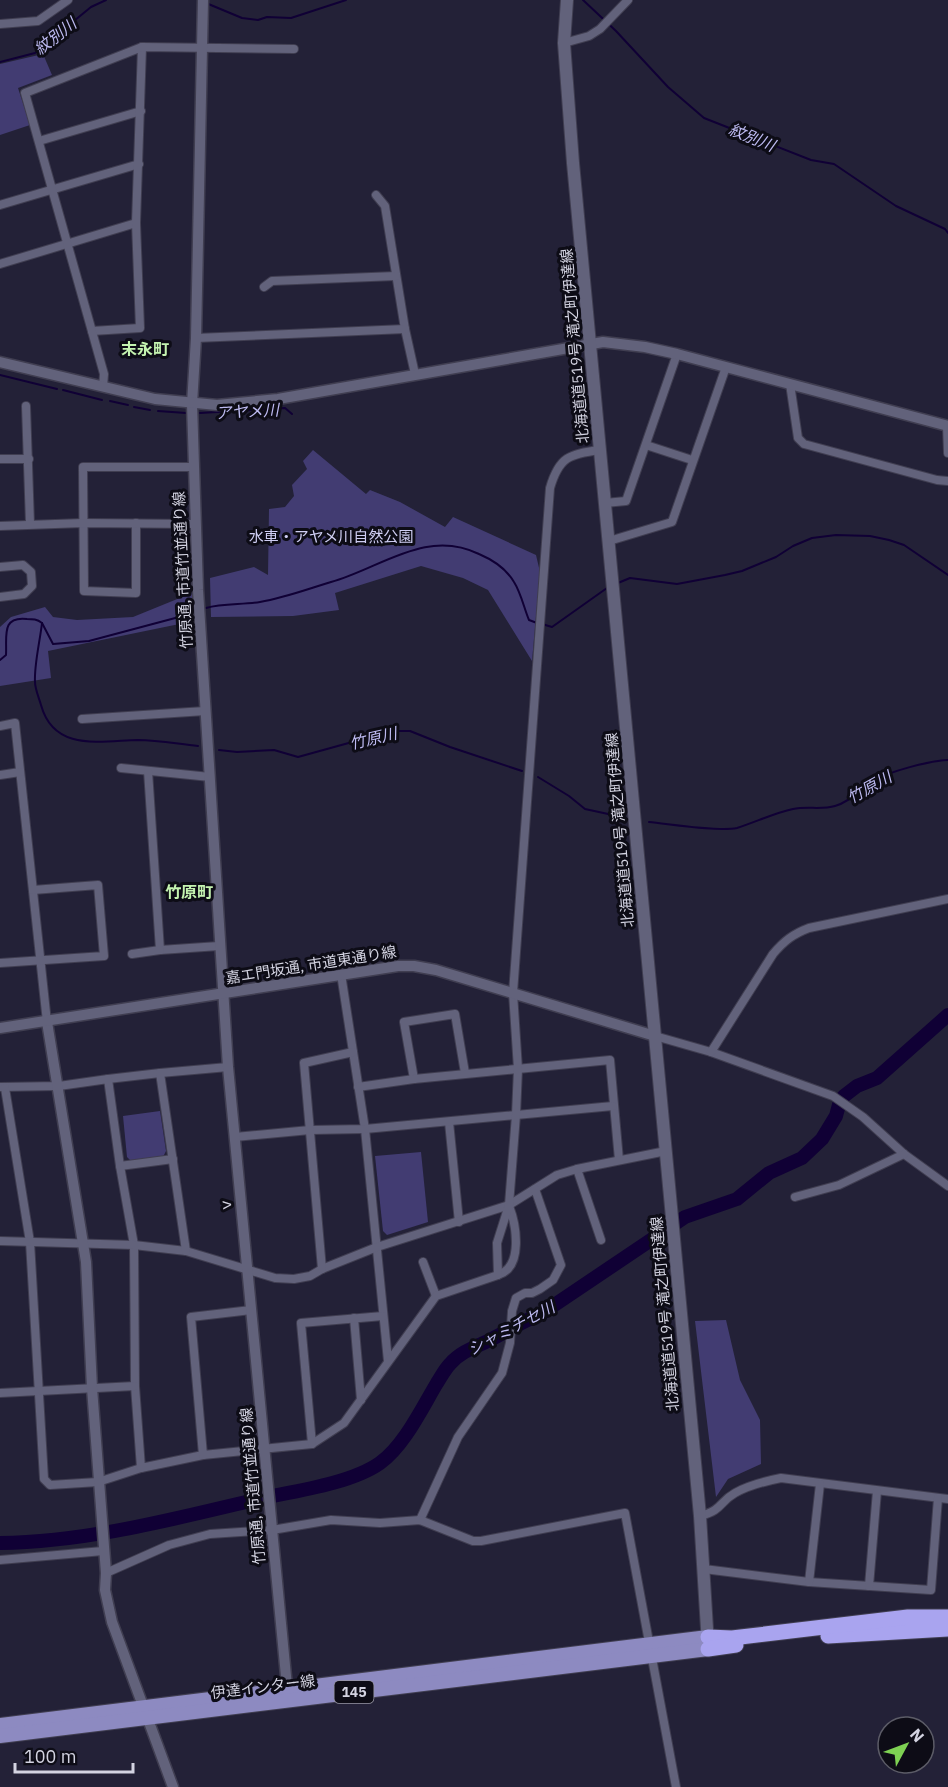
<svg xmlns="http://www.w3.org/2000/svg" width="948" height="1787" viewBox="0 0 948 1787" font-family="'IBM Plex Sans','Noto Sans JP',sans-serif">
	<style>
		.green { fill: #423c72 }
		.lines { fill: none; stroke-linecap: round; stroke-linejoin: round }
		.stream { stroke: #100035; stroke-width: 2 }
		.river { stroke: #100035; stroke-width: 14 }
		.minor-casing { stroke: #403e51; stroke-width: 10 }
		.tertiary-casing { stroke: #403e51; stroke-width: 13 }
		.secondary-casing { stroke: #403e51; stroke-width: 14 }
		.primary-casing { stroke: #403e51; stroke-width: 16 }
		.motorway-casing { stroke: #403e51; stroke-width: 17 }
		.minor { stroke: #62627b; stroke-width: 8 }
		.tertiary { stroke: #62627b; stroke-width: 10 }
		.secondary { stroke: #62627b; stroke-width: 12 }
		.primary { stroke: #8d8ac1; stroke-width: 14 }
		.motorway { stroke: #a9a4ef; stroke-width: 15 }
		.labels { text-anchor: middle; stroke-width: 6; stroke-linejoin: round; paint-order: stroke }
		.shield { fill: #0d0c16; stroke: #9897a4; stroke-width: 1.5 }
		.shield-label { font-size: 14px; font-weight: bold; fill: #d3d3e1 }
		.street-label { font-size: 15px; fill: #d3d3e1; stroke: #0d0c16 }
		.park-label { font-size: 15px; fill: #cfcef3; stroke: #0d0c16 }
		.water-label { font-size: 16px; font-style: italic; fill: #bdbaf1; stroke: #0d0c16 }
		.neighbourhood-label { font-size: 16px; font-weight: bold; fill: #c4f3b0; stroke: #0d0c16 }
	</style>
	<rect width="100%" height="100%" fill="#232137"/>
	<g class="green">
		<path d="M 43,54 L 52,75 L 18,88 L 30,125 L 0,135 L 0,64 Z"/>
		<path d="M 313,450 L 366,494 L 370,490 L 400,502 L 445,527 L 453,517 L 536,555 L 540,572 L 532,661 L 488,590 L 463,578 L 421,566 L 335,593 L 339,610 L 293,616 L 211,617 L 210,578 L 254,567 L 268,575 L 269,509 L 285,507 L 294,496 L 292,485 L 307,469 L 303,461 Z"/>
		<path d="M 192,593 L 194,621 L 48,651 L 51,678 L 0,686 L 0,627 L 11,617 L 45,607 L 53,617 L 77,620 L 133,617 Z"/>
		<path d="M 160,1111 L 166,1151 L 163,1157 L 131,1161 L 127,1157 L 123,1116 Z"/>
		<path d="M 421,1152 L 428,1222 L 387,1235 L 383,1231 L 375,1156 Z"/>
		<path d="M 726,1320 L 740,1380 L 760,1420 L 761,1464 L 728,1479 L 716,1497 L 695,1321 Z"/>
	</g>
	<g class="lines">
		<g class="stream">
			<path d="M 583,0 L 616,31 L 668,87 L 704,118 L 811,160 L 834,164 L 896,206 L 945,229 L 948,233"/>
			<path d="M 206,3 L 242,18 L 258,20 L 267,17 L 291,18 L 346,0"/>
			<path d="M 0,62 L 35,53 L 91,7 L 106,0"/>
			<path d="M 0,375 L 57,389"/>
			<path d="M 63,390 L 102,400"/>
			<path d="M 110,401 L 128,405"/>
			<path d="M 134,407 L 150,410"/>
			<path d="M 158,411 L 186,413"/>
			<path d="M 200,413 L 285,408 L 292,414"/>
			<path d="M 618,583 L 630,578 L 677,584 L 725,575 L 742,571 L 776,557 L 793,546 L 812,538 L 836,535 L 870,536 L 889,540 L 904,545 L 948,575"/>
			<path d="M 206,608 C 223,603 243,605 260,602 C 284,598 308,589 331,582 C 381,568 426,528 479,554 C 493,560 506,568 514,582 C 521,593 524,608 529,620 L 537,623"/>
			<path d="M 42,623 C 40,641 34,665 35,682 C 35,689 39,698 41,705 C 54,752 100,741 138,740 C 158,740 178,744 198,746"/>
			<path d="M 42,623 L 53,644 L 89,641 L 194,613"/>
			<path d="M 542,624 L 552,627 L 607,588"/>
			<path d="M 0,660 L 6,655 C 7,636 1,616 27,619 C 33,619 37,619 42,623"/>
			<path d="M 219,750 L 237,752 L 274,750 L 298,757 L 392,731 L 410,731 L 450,747 L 522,771"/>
			<path d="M 538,777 L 569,796 L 585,809 L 622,817"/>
			<path d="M 649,822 C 670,824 718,832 737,828 C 756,822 774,813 793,809 C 807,806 822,810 835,806 C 850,802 860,789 873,781 C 890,771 929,761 948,760"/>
		</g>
		<path class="river" d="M 0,1543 C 89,1542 177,1518 263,1498 C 297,1491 352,1483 380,1463 C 404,1446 422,1408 437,1383 C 441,1377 445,1369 450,1364 C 461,1351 478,1346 492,1339 C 509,1330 523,1321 541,1314 L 685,1217 L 737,1199 L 769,1173 L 802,1158 L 822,1139 L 836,1116 L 840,1101 L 844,1096 L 857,1086 L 877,1078 L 948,1015"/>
		<g class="minor-casing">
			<g id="minor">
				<path d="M 0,24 L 38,21 L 68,0"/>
				<path d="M 564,43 L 589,36 L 600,29 L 628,0"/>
				<path d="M 39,141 L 141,111"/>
				<path d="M 376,195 L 385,206 L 405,329 L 415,374"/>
				<path d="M 0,205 L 139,164"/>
				<path d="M 0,264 L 136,223"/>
				<path d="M 264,287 L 272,281 L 396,276"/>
				<path d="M 92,331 L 140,328 L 136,223 L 142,47"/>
				<path d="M 196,338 L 405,329"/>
				<path d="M 790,384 L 798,438 L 804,444 L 937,480 L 948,481"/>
				<path d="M 103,387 L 104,374 L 25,93 L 142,47 L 294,49"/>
				<path d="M 26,406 L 30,524"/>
				<path d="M 947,426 L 948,453"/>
				<path d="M 646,445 L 692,460"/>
				<path d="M 0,459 L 29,459"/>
				<path d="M 605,503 L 626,501 L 677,354"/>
				<path d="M 136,523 L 136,593 L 84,591 L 83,467 L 194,467"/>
				<path d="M 0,526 L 83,523 L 195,524"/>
				<path d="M 609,541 L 672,522 L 726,367"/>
				<path d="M 0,567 L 23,565 L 31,572 L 32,586 L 24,594 L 0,597"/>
				<path d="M 82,719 L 205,711"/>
				<path d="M 0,726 L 15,723 L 47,1022"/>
				<path d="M 121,768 L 210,777"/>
				<path d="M 148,771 L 160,950 L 219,946"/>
				<path d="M 0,775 L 20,772"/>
				<path d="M 132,954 L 160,950"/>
				<path d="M 0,963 L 104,956 L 98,885 L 33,890"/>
				<path d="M 341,974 L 365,1129 L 388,1361"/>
				<path d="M 655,1036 L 711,1052 L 833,1096 L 863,1117 L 904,1154 L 948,1186"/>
				<path d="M 711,1052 L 773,954 C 784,941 793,934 809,928 L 948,899"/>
				<path d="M 108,1079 L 160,1073"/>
				<path d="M 414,1079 L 404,1022 L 455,1014 L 465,1073"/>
				<path d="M 0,1087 L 59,1086 L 108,1079 L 120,1166"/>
				<path d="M 358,1087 L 414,1079 L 610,1060 L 619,1160"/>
				<path d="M 5,1088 L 30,1242 L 44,1479 L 50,1485 L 98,1482 L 141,1468"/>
				<path d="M 449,1122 L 459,1222"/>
				<path d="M 235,1137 L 310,1130 L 365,1129 L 613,1106"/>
				<path d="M 173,1159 L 120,1166 L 134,1245 L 135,1386 L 141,1468 L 203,1455"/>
				<path d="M 577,1169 L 601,1240"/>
				<path d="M 795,1197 L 839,1185 L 904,1154"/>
				<path d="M 0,1241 L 134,1245 L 186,1251 L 275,1278 L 294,1279 L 310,1276 L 322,1269 L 377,1247 L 509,1205 L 557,1175 L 577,1169 L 666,1151"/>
				<path d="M 186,1251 L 160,1073 L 228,1067"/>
				<path d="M 423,1262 L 436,1296"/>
				<path d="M 322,1269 L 304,1063 L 353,1052"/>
				<path d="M 498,1275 C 524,1267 516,1224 509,1206"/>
				<path d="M 251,1310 L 191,1317 L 203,1455 L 312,1444 L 344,1423 L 436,1296 L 498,1275 L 497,1243 L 509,1205 L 516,1115 L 518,1069 L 513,993 L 550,488 C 559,457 569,454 600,450"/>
				<path d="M 354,1318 L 361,1400"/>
				<path d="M 0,1393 L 135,1386"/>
				<path d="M 312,1444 L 301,1323 L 383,1316"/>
				<path d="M 700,1516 C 723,1510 719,1502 735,1493 C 749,1485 766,1481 781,1478 L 948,1499"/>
				<path d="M 420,1520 L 458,1437 L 502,1373 L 510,1343 L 512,1311 L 516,1298 L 525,1293 L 532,1293 L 540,1289 L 553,1280 L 561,1265 L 535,1189"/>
				<path d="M 0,1560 L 103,1551"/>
				<path d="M 704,1569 L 809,1582 L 931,1590 L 938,1498"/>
				<path d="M 106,1573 L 169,1545 L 210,1534 L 272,1530 L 331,1520 L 380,1523 L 420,1520 L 473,1541 L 481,1541 L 625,1513 L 676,1787"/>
				<path d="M 809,1582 L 820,1484"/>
				<path d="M 869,1586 L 877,1491"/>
			</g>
		</g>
		<g class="tertiary-casing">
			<g id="tertiary">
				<path d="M 203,0 L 196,338 L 192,404 L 198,590 L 228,1067 L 288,1697"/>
				<path d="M 0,362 L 155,399 L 217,405 L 278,399 L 603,342 L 645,347 L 677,354 L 948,426"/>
				<path d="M 47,1022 L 86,1262 L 92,1388 L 106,1573 L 105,1590 L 112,1622 L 173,1787"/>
				<path d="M 0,1028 L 398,966 L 414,966 L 436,970 L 655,1036"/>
			</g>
		</g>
		<g class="secondary-casing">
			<path id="secondary" d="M 567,0 L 564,43 L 573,163 L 700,1516 L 708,1645"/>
		</g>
		<g class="primary-casing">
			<g id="primary">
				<path d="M 0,1725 L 708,1637"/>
				<path d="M 0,1736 L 708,1649"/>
			</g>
		</g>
		<g class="motorway-casing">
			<g id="motorway">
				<path d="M 828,1636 L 948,1629"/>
				<path d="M 708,1637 L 732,1638 L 908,1617 L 948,1617"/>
				<path d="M 708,1649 L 736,1645"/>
			</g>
		</g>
		<use href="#minor" class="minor"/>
		<use href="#tertiary" class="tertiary"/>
		<use href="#secondary" class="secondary"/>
		<use href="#primary" class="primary"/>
		<use href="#motorway" class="motorway"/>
	</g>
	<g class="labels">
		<rect class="shield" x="334.5" y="1681" width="39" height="22" rx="4.5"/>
		<g class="shield-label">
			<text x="354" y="1697">145</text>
		</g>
		<g class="street-label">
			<text transform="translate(575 346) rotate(-95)" y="5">北海道道519号 滝之町伊達線</text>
			<text transform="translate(183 570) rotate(-93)" y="5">竹原通, 市道竹並通り線</text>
			<text transform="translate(620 830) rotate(-95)" y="5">北海道道519号 滝之町伊達線</text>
			<text transform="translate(311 965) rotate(-9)" y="5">嘉エ門坂通, 市道東通り線</text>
			<text transform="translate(226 1205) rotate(-95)" y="5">ｖ</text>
			<text transform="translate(665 1314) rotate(-95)" y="5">北海道道519号 滝之町伊達線</text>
			<text transform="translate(253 1486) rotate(-95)" y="5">竹原通, 市道竹並通り線</text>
			<text transform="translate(263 1687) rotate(-7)" y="5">伊達インター線</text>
		</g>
		<g class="park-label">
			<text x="331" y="542">水車・アヤメ川自然公園</text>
		</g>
		<g class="water-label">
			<text transform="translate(55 36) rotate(-38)" y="6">紋別川</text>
			<text transform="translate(752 137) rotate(22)" y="6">紋別川</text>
			<text transform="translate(247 411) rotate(-3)" y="6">アヤメ川</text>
			<text transform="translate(373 738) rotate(-13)" y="6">竹原川</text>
			<text transform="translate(869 787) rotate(-29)" y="6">竹原川</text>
			<text transform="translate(511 1328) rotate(-28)" y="6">シャミチセ川</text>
		</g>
		<g class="neighbourhood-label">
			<text x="145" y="355">末永町</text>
			<text x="189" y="898">竹原町</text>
		</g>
	</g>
	<g transform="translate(906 1745) rotate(49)"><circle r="28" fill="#0d0c16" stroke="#5c5c67" stroke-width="1.5"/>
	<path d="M0-4.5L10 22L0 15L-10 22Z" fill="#7ed153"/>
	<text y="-9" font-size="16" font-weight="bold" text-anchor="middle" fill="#d3d3e1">N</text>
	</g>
	<path d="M15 1763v9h118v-9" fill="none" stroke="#d3d3e1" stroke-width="3"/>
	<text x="24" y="1763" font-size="18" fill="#d3d3e1" stroke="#0d0c16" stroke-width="4.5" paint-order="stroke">100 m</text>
</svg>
